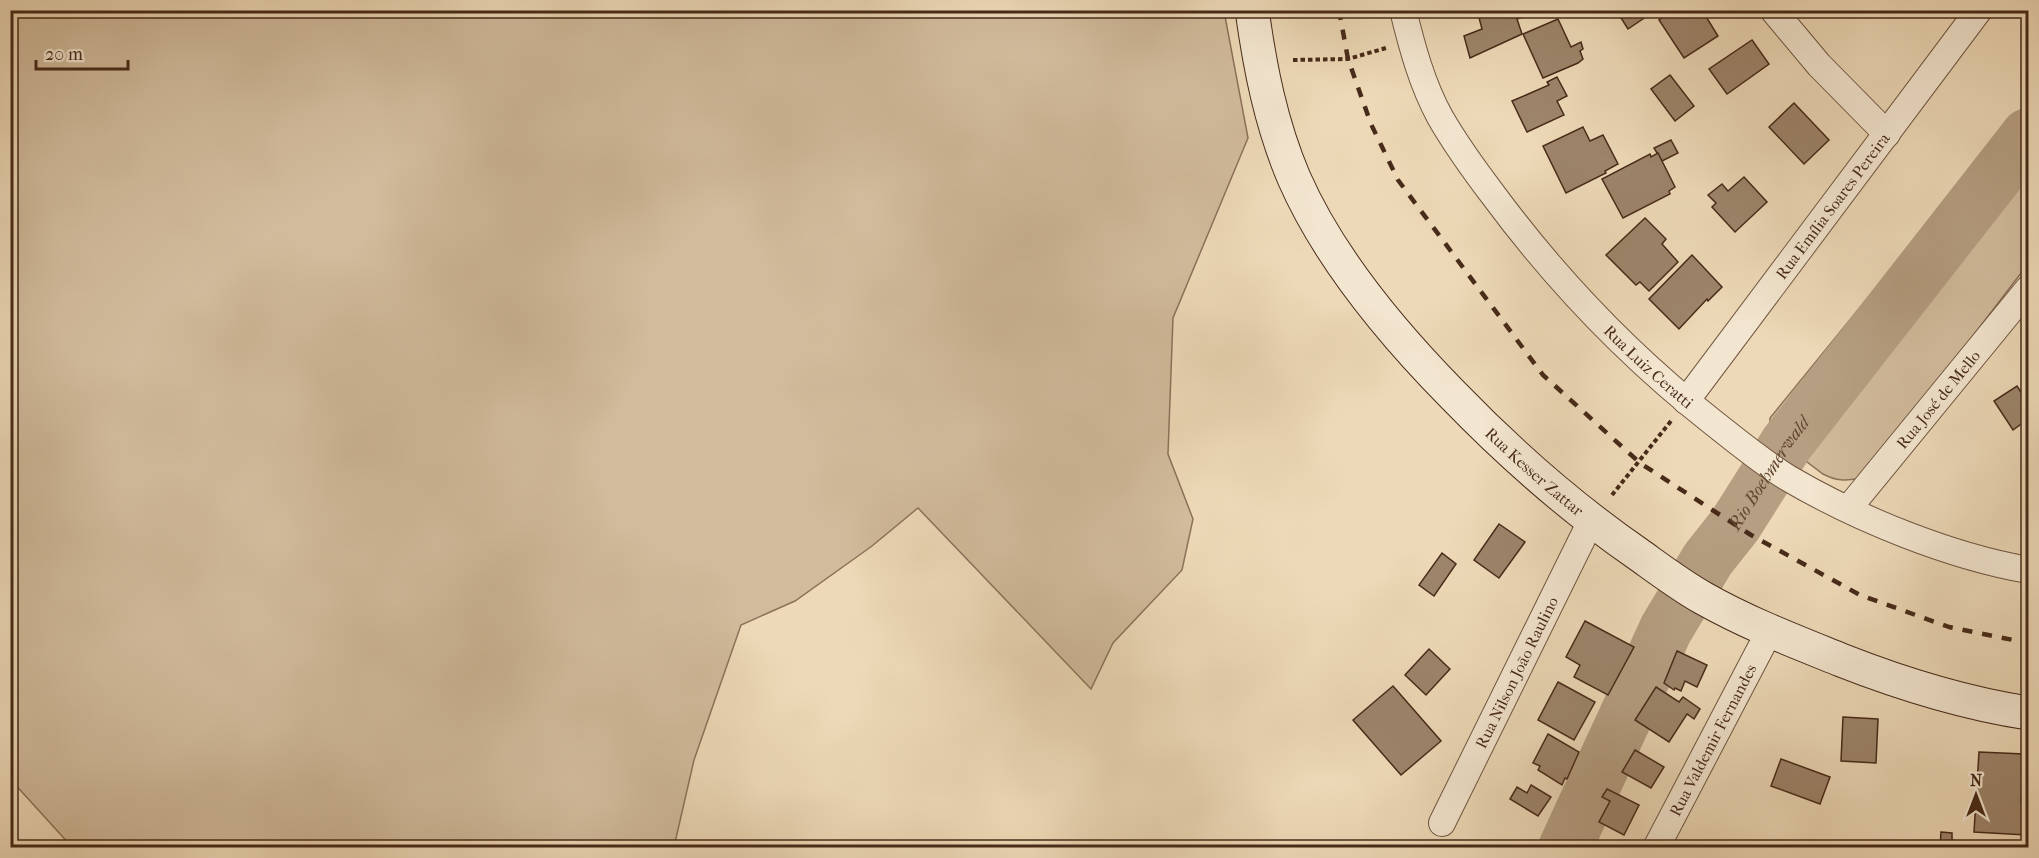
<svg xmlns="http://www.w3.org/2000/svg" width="2039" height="858" viewBox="0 0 2039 858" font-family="'IM FELL French Canon',serif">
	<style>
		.green { fill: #d1bb9c; stroke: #8c725a; stroke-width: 1.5 }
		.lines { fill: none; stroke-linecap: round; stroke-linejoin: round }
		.river { stroke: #b59e81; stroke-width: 54 }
		.building { fill: #9d856b; stroke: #472a19; stroke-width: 1.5 }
		.street-casing { stroke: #705640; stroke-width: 28 }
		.secondary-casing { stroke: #472a19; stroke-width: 35 }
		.path { stroke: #472a19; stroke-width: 4; stroke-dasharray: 4.5 3; stroke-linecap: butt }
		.street { stroke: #f3e6d0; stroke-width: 26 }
		.secondary { stroke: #f3e6d0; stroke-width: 33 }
		.rail { stroke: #472a19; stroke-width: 4.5; stroke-dasharray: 10 10; stroke-linecap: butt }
		.labels { text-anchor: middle; stroke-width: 4.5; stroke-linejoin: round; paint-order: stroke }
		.street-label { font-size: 16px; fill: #472a19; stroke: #f3e6d0 }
		.water-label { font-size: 18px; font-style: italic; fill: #624733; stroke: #f3e6d0 }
	</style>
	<rect width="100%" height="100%" fill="#edd9b7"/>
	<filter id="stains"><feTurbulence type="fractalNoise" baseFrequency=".00333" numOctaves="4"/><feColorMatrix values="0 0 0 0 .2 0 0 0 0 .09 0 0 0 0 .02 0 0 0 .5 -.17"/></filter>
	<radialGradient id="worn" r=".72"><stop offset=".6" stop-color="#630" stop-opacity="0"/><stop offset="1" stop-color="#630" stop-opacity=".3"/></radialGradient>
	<g class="green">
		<path d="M 11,10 L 1224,11 L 1248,138 L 1173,318 L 1168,454 L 1193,519 L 1182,570 L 1113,643 L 1091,689 L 918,508 L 872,546 L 795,601 L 741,625 L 694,760 L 674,847 L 72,847 L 11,780 Z"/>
		<path d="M 2028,101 L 2028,264 L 1865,477 C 1848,481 1838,482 1823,474 L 1770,434 L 1770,418 Z"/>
	</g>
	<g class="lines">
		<path class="river" id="s1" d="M 1565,848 L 1666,629 L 1708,559 L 1735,525 L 1787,443 L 2028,135"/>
	</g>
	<g class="building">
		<path d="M 1477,10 L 1539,10 L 1539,11 L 1517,19 L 1522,34 L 1470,58 L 1464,36 L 1482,29 Z"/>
		<path d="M 1616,10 L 1656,10 L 1628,29 Z"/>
		<path d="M 1673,10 L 1702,10 L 1718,36 L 1684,58 L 1659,20 Z"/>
		<path d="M 1558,19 L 1571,47 L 1581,42 L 1583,49 L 1580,51 L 1583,59 L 1578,63 L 1543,78 L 1523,34 Z"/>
		<path d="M 1752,40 L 1769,64 L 1727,94 L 1709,69 Z"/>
		<path d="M 1670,75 L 1694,106 L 1675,121 L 1651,89 Z"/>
		<path d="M 1557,77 L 1567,96 L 1557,101 L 1564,115 L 1527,132 L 1512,101 L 1549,85 L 1547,82 Z"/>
		<path d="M 1794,103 L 1829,140 L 1804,164 L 1769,127 Z"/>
		<path d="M 1583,127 L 1590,141 L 1603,135 L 1618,164 L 1605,171 L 1606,173 L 1566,193 L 1543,146 Z"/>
		<path d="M 1671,140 L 1678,153 L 1662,161 L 1654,148 Z"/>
		<path d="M 1658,153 L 1675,187 L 1669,191 L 1670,194 L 1623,218 L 1602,179 L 1650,154 L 1651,157 Z"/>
		<path d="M 1744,177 L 1767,202 L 1735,232 L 1712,207 L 1716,203 L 1708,195 L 1722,184 L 1728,191 Z"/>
		<path d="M 1645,218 L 1666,239 L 1662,244 L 1678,262 L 1649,291 L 1640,282 L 1636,285 L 1606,255 Z"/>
		<path d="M 1692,255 L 1722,287 L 1708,301 L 1707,299 L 1679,329 L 1649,299 Z"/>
		<path d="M 2017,386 L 2028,403 L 2028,419 L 2013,430 L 1994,401 Z"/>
		<path d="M 1499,524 L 1525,542 L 1499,578 L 1474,560 Z"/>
		<path d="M 1442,553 L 1456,564 L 1434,596 L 1419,585 Z"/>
		<path d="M 1585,621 L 1634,647 L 1608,695 L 1574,677 L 1580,665 L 1566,657 Z"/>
		<path d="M 1429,649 L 1450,669 L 1426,695 L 1405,675 Z"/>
		<path d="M 1677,651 L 1707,665 L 1697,687 L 1685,681 L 1681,691 L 1675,688 L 1674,690 L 1664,683 Z"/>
		<path d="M 1558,682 L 1595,702 L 1574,740 L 1538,720 Z"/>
		<path d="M 1393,686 L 1441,741 L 1401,775 L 1353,720 Z"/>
		<path d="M 1656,687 L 1679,702 L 1683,697 L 1700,709 L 1694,719 L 1687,714 L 1669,742 L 1635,720 Z"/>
		<path d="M 1843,717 L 1878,719 L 1876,763 L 1841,761 Z"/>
		<path d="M 1548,734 L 1579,752 L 1567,779 L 1565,778 L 1562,785 L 1538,770 L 1540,766 L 1533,763 Z"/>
		<path d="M 1635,750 L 1664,767 L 1651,788 L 1622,772 Z"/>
		<path d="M 1979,752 L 2024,754 L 2021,803 L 2028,803 L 2026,835 L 1974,832 Z"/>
		<path d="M 1781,759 L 1830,777 L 1820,804 L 1771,786 Z"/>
		<path d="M 1531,785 L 1551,797 L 1538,816 L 1510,799 L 1517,787 L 1527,793 Z"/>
		<path d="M 1607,789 L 1639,805 L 1624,835 L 1599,822 L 1610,801 L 1602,797 Z"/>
		<path d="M 1941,832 L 1952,833 L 1952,840 L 1994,848 L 1940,848 Z"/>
	</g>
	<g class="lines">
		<g class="street-casing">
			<g id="street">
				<path id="s2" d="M 1403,10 C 1412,47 1422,84 1440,117 C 1456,145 1475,171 1494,196 C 1557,281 1631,358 1715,424 C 1738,442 1762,462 1788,478 C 1858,519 1949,556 2028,570"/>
				<path d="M 1773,10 L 1819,65 L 1887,134"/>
				<path id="s3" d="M 1686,401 L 1979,10"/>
				<path id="s4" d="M 1848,509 L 2028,289"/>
				<path id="s5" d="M 1442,823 L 1591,521"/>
				<path id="s6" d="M 1656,848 L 1769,632"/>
			</g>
		</g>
		<g class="secondary-casing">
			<g id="secondary">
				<path id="s7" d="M 1252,10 C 1260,68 1271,124 1294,178 C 1329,258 1391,332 1452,394 C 1509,453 1570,507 1638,554 C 1659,569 1680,585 1703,598 C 1747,623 1794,641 1841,660 C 1902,684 1963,703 2028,713"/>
			</g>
		</g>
		<g class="path">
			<path d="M 1293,60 L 1348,59 L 1386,48"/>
			<path d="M 1612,495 L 1671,421"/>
		</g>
		<use href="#street" class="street"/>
		<use href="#secondary" class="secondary"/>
		<path class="rail" d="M 1339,10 L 1348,59 L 1371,124 L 1398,180 L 1543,375 L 1640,463 L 1751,535 L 1860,595 L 1949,627 L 2028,643"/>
	</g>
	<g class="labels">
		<g class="street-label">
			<text dy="6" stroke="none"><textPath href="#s3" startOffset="244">Rua Emília Soares Pereira</textPath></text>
			<text dy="6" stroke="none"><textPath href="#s2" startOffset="440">Rua Luiz Ceratti</textPath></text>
			<text dy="6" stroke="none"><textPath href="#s4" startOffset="142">Rua José de Mello</textPath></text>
			<text dy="6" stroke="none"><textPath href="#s7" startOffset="556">Rua Kesser Zattar</textPath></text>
			<text dy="6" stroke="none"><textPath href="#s5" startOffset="168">Rua Nilson João Raulino</textPath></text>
			<text dy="6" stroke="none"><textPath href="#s6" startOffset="122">Rua Valdemir Fernandes</textPath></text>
		</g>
		<g class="water-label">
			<text dy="6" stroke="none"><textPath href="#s1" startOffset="428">Rio Boehmerwald</textPath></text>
		</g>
	</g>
	<rect width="2039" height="858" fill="none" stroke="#edd9b7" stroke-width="36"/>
	<rect x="12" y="12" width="2015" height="834" fill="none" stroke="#472a19" stroke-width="3"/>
	<rect x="18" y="18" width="2003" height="822" fill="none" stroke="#472a19" stroke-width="1.5"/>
	<g transform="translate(1976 795)" stroke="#f3e6d0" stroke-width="4.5" paint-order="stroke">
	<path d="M0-4.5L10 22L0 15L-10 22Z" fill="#472a19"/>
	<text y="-9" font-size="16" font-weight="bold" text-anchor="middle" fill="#472a19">N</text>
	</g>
	<path d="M36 60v9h92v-9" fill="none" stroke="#472a19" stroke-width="3"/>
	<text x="45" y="60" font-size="18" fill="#472a19" stroke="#f3e6d0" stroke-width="4.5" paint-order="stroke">20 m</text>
	<rect width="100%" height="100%" filter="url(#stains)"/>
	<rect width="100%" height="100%" fill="url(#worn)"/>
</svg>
